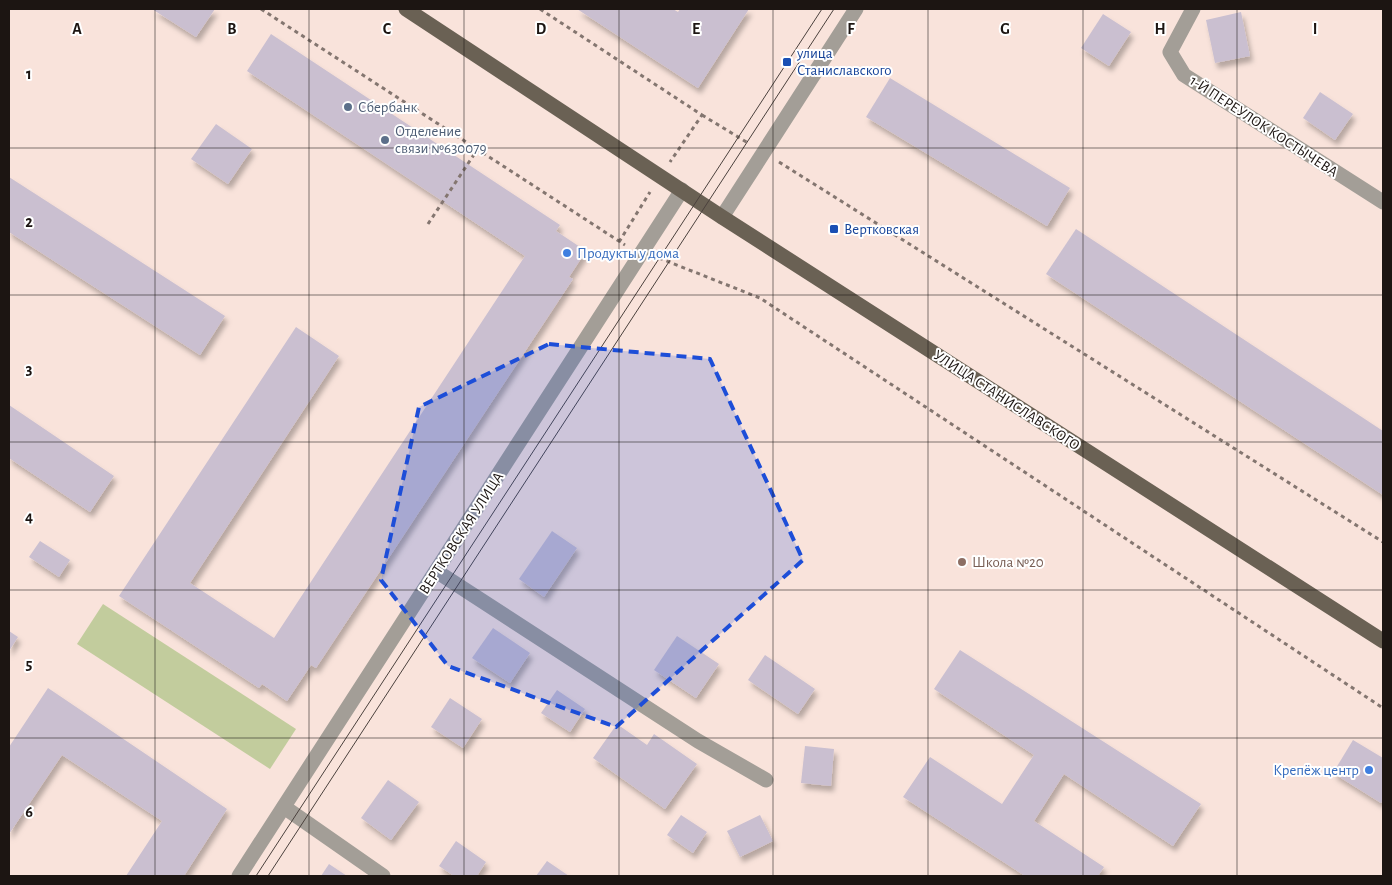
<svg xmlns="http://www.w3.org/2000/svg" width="1392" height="885" viewBox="0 0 1392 885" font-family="'Alegreya Sans',sans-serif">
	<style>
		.green { fill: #c2cc9d }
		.building { fill: #cabfd0; filter: url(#shadow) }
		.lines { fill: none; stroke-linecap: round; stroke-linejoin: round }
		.path { stroke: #847670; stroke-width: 3; stroke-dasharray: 4 4; stroke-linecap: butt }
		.minor { stroke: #a39e97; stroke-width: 15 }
		.major { stroke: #6a6154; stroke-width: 15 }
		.tram { stroke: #4b413d; stroke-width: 1 }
		.marked { fill: #1d4ed8; fill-opacity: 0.2; stroke: #1d4ed8; stroke-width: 4; stroke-dasharray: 10 6; stroke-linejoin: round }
		.grid { fill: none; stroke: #1c1512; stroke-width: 1; stroke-opacity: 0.55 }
		.transit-dot { fill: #1a4fb4; stroke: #fff; stroke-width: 2 }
		.service-dot { fill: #5c6f8a; stroke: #fff; stroke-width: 2 }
		.shop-dot { fill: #3f7fe0; stroke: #fff; stroke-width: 2 }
		.education-dot { fill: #8d6e63; stroke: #fff; stroke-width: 2 }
		.labels { text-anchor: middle; stroke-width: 4; stroke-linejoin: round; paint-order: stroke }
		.transit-label { font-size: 15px; fill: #164399; stroke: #fff; text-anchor: start }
		.service-label { font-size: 15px; fill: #4e5e75; stroke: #fff; text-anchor: start }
		.street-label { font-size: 15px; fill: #1c1512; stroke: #fff }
		.shop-label { font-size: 15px; fill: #366cbe; stroke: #fff; text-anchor: start }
		.education-label { font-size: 15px; fill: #785e54; stroke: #fff; text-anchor: start }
		.grid-label { font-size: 16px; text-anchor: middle; font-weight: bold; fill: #1c1512; stroke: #fff; stroke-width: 4; stroke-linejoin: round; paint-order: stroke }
	</style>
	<defs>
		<filter id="shadow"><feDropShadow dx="3" dy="5.5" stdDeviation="2.5" flood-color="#0004"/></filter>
	</defs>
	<rect width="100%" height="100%" fill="#f9e3db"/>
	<path class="green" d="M 103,604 L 296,729 L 270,769 L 77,644 Z"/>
	<g class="building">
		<path d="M 152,9 L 215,9 L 196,37 Z"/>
		<path d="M 577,9 L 673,9 L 678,12 L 680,9 L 749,9 L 698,88 Z"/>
		<path d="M 1241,12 L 1250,56 L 1215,63 L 1206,20 Z"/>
		<path d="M 1103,14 L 1131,32 L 1109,66 L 1081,48 Z"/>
		<path d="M 271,34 L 560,225 L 556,231 L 586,251 L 569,277 L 573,279 L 316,668 L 311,665 L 287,701 L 262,684 L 259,688 L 119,596 L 296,327 L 339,356 L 190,583 L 274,638 L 525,256 L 247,71 Z"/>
		<path d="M 890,78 L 1070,188 L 1047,226 L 866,117 Z"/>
		<path d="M 1320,92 L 1353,114 L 1335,140 L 1303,118 Z"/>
		<path d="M 216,124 L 252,149 L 228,184 L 191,159 Z"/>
		<path d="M 9,177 L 225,316 L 200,355 L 9,232 Z"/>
		<path d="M 1076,229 L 1383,431 L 1383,495 L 1046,274 Z"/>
		<path d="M 9,405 L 114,476 L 90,512 L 9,458 Z"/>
		<path d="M 552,531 L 577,548 L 544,597 L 519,579 Z"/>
		<path d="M 40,541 L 70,560 L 59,577 L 29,557 Z"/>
		<path d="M 493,628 L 530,653 L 510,683 L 472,658 Z"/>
		<path d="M 9,631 L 18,637 L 9,651 Z"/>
		<path d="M 677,636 L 719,664 L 696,698 L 654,670 Z"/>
		<path d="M 960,650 L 1201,804 L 1173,846 L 1064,774 L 1034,821 L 1104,867 L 1098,876 L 1025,876 L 903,797 L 930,757 L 1002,804 L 1034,755 L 934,689 Z"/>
		<path d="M 765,655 L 815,689 L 798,714 L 748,680 Z"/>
		<path d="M 48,688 L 227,809 L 184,876 L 126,876 L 162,821 L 62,755 L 9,834 L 9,747 Z"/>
		<path d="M 557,690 L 585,709 L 570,732 L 541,713 Z"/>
		<path d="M 450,698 L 482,719 L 463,748 L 431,727 Z"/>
		<path d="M 617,724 L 647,745 L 654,734 L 697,764 L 665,809 L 593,758 Z"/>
		<path d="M 1353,740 L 1383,758 L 1383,800 L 1381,803 L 1333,773 Z"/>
		<path d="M 805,746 L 834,749 L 831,786 L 801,783 Z"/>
		<path d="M 388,780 L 419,802 L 391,840 L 361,818 Z"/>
		<path d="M 681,815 L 707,832 L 693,853 L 667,835 Z"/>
		<path d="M 760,815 L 773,841 L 740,857 L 727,831 Z"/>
		<path d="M 456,841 L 486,862 L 477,876 L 454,876 L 439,866 Z"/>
		<path d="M 547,861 L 569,876 L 536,876 Z"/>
		<path d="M 329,864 L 347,876 L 321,876 Z"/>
	</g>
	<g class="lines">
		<g class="path">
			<path d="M 261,9 L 625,245"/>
			<path d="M 540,9 L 702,115 L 670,162"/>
			<path d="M 702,115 L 748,143"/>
			<path d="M 779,162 L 1383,542"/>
			<path d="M 428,224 L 477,150"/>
			<path d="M 619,242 L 650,192"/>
			<path d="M 659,258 L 760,298 L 1383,708"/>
		</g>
		<g class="minor">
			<path d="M 1193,9 L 1170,52 L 1184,75 L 1383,202"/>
			<path d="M 722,217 L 856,9"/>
			<path d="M 436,571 L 698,741 L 766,780"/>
			<path d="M 284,807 L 383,876"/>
			<path d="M 239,876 L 682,190"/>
		</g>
		<path class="major" d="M 406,9 L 722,217 L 1383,641"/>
		<g class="tram">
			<path d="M 256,876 L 822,9"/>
			<path d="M 268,876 L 834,9"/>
		</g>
	</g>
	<path class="marked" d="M 549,344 L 710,359 L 803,560 L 616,727 L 448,666 L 381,580 L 419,407 Z"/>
	<path class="grid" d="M 155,9 L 155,876M 309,9 L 309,876M 464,9 L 464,876M 619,9 L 619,876M 773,9 L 773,876M 928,9 L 928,876M 1083,9 L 1083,876M 1237,9 L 1237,876M 9,148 L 1383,148M 9,295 L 1383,295M 9,442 L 1383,442M 9,590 L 1383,590M 9,738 L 1383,738"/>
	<g class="transit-dot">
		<rect x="782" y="57" width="10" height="10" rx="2.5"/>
		<rect x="829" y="224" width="10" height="10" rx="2.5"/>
	</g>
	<g class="service-dot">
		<circle cx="348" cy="107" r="5"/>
		<circle cx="385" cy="140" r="5"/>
	</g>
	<g class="shop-dot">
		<circle cx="567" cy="253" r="5"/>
		<circle cx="1369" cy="770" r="5"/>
	</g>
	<circle class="education-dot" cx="962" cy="562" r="5"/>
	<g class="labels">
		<g class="transit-label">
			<text x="797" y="58">улица<tspan x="797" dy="17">Станиславского</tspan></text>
			<text x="844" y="234">Вертковская</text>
		</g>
		<g class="service-label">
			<text x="358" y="112">Сбербанк</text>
			<text x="395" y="136">Отделение<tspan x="395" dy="17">связи №630079</tspan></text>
		</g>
		<g class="street-label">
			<text transform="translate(1264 126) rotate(33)" y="5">1-Й ПЕРЕУЛОК КОСТЫЧЕВА</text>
			<text transform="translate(1007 400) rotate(33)" y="5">УЛИЦА СТАНИСЛАВСКОГО</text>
			<text transform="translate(461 533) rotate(-57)" y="5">ВЕРТКОВСКАЯ УЛИЦА</text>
		</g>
		<g class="shop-label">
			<text x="577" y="258">Продукты у дома</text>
			<text x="1359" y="775" text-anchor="end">Крепёж центр</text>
		</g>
		<g class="education-label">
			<text x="972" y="567">Школа №20</text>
		</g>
	</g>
	<g class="grid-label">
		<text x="77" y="34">A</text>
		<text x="232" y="34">B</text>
		<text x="387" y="34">C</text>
		<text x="541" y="34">D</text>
		<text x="696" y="34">E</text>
		<text x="851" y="34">F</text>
		<text x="1005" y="34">G</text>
		<text x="1160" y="34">H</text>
		<text x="1315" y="34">I</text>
		<text x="29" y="79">1</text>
		<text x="29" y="227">2</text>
		<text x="29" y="374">3</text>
		<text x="29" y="522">4</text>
		<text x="29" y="669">5</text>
		<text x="29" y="817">6</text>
	</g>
	<rect width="1392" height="885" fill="none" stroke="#1c1512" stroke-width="20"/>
</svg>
